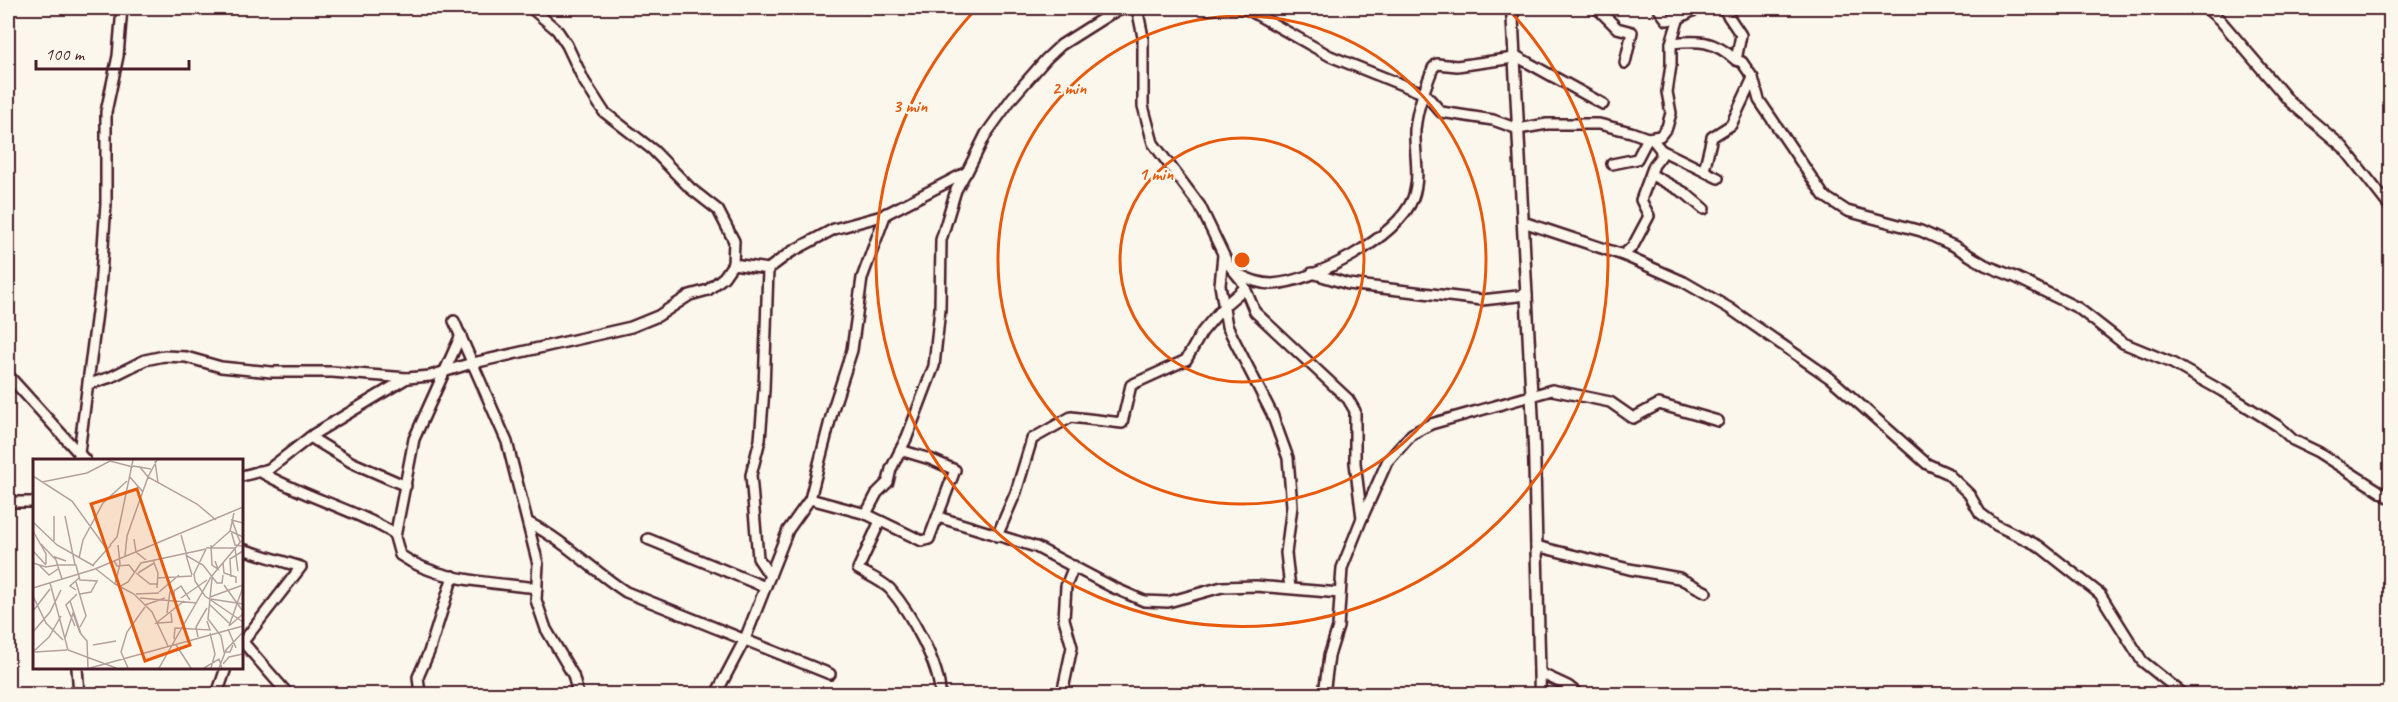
<svg xmlns="http://www.w3.org/2000/svg" width="2398" height="702" viewBox="0 0 2398 702" font-family="Caveat,sans-serif">
	<style>
		.lines { fill: none; stroke-linecap: round; stroke-linejoin: round }
		.minor-casing { stroke: #4a1f2b; stroke-width: 14 }
		.tertiary-casing { stroke: #4a1f2b; stroke-width: 15 }
		.minor { stroke: #fbf7ec; stroke-width: 9 }
		.tertiary { stroke: #fbf7ec; stroke-width: 10 }
		.ring { fill: none; stroke: #e8590c; stroke-width: 3 }
		.inset-road { fill: none; stroke: #b4a19f; stroke-width: 1.5 }
		.view { fill: #e8590c; fill-opacity: 0.15; stroke: #e8590c; stroke-width: 3 }
		.inset-edge { fill: none; stroke: #4a1f2b; stroke-width: 3 }
		.centre { fill: #e8590c; stroke: #fbf7ec; stroke-width: 3 }
		.ring-label { font-size: 18px; text-anchor: middle; font-weight: bold; fill: #e8590c; stroke: #fbf7ec; stroke-width: 4.5; stroke-linejoin: round; paint-order: stroke }
	</style>
	<rect width="100%" height="100%" fill="#fbf7ec"/>
	<filter id="ink" filterUnits="userSpaceOnUse"><feTurbulence type="fractalNoise" baseFrequency=".0167" numOctaves="2"/><feDisplacementMap in="SourceGraphic" scale="12" xChannelSelector="R" yChannelSelector="G"/><feConvolveMatrix kernelMatrix="1 2 1 2 8 2 1 2 1" color-interpolation-filters="sRGB"/></filter>
	<g filter="url(#ink)">
		<g class="lines">
			<g class="minor-casing">
				<g id="minor">
					<path d="M 531,8 L 557,30 L 567,45 L 584,81 L 604,112 L 653,150 L 690,188 L 718,210 L 734,241 L 733,264"/>
					<path d="M 1137,8 L 1143,37 L 1143,106 L 1153,143 L 1200,206 L 1228,264 L 1242,281 L 1255,312 L 1348,399 L 1355,411 L 1355,463 L 1362,518 L 1342,568 L 1338,627 L 1329,656 L 1324,694"/>
					<path d="M 1245,8 L 1330,56 L 1425,94 L 1441,112 L 1493,120 L 1518,129 L 1547,124 L 1599,124 L 1631,132 L 1653,140 L 1661,150 L 1718,178"/>
					<path d="M 1597,8 L 1617,28 L 1632,32 L 1625,63"/>
					<path d="M 1658,8 L 1667,20 L 1681,17 L 1698,8"/>
					<path d="M 2206,8 L 2220,20 L 2290,102 L 2343,147 L 2390,207"/>
					<path d="M 1671,43 C 1700,40 1713,40 1736,60"/>
					<path d="M 1514,55 L 1603,104"/>
					<path d="M 1753,78 L 1759,100 L 1824,196 L 1847,211 L 1921,231 L 1954,246 L 1985,265 L 2015,277 L 2078,308 L 2123,343 L 2172,363 L 2222,391 L 2278,426 L 2293,440 L 2318,452 L 2390,498"/>
					<path d="M 1612,164 L 1637,159 L 1648,138 L 1660,136 L 1667,127 L 1671,113 L 1667,92 L 1671,65 L 1671,43 L 1682,8"/>
					<path d="M 1704,170 L 1712,137 L 1731,125 L 1753,78 L 1742,62 L 1736,60 L 1741,35 L 1723,8"/>
					<path d="M 1652,175 L 1685,193 L 1704,209"/>
					<path d="M 1523,222 L 1623,255 L 1684,282 L 1729,308 L 1830,378 L 1927,464 L 1947,473 L 1969,494 L 1980,513 L 1996,525 L 2039,546 L 2100,594 L 2142,661 L 2183,694"/>
					<path d="M 1223,255 L 1220,285 L 1227,326 L 1272,414 L 1288,458 L 1292,506 L 1286,553 L 1290,588"/>
					<path d="M 1623,255 L 1633,246 L 1649,216 L 1641,200 L 1654,165 L 1661,156 L 1661,150"/>
					<path d="M 768,269 L 764,390 L 760,440 L 751,475 L 758,558 L 770,576"/>
					<path d="M 1312,273 L 1348,284 L 1482,300 L 1527,295"/>
					<path d="M 1238,274 C 1249,279 1259,284 1272,284 C 1313,282 1398,238 1413,198 C 1421,176 1414,152 1415,130 C 1417,108 1425,88 1433,68 L 1437,64 L 1457,66 L 1514,58"/>
					<path d="M 454,321 L 507,442 L 538,564 L 536,600 L 546,629 L 573,675 L 578,694"/>
					<path d="M 461,335 L 414,439 L 395,537 L 400,555 C 439,582 491,582 537,588"/>
					<path d="M 8,375 L 85,460"/>
					<path d="M 89,384 L 111,377 L 145,360 L 164,356 L 186,357 L 221,367 L 271,372 L 332,372 L 407,378 L 430,376 L 469,364 L 631,327 L 658,316 L 690,295 L 708,290 L 724,277 L 733,264 L 768,269 L 791,252 L 834,229 L 882,216 L 967,172 L 986,134 L 1012,98 L 1046,59 L 1061,45 L 1110,14 L 1126,8"/>
					<path d="M 310,437 L 351,462 L 406,486"/>
					<path d="M 78,460 L 100,289 L 106,204 L 106,112 L 118,56 L 122,8"/>
					<path d="M 259,471 C 303,497 352,508 395,534"/>
					<path d="M 242,476 L 269,469 L 314,434 L 407,378"/>
					<path d="M 810,499 L 866,514 L 922,541 L 929,539 L 955,470 L 930,459 L 900,450"/>
					<path d="M 8,502 L 34,502"/>
					<path d="M 866,514 L 877,493 L 888,482 L 891,469 L 907,437 L 934,366 L 940,309 L 941,240 L 956,190 L 965,174"/>
					<path d="M 938,517 L 1036,547 L 1112,587 L 1144,601 L 1168,602 L 1222,587 L 1256,586 L 1340,593"/>
					<path d="M 1362,518 L 1387,462 L 1412,434 L 1431,424 L 1552,390 L 1610,402 L 1633,418 L 1659,404 L 1718,421"/>
					<path d="M 880,521 L 858,569 C 868,575 882,581 890,589 C 910,612 940,665 940,694"/>
					<path d="M 529,523 C 565,541 592,570 626,592 L 830,674"/>
					<path d="M 997,536 L 1016,492 L 1032,439 L 1071,417 L 1122,423 L 1131,385 L 1186,360 L 1202,332 L 1224,306 L 1245,288"/>
					<path d="M 648,539 L 765,587"/>
					<path d="M 1536,546 L 1629,569 L 1679,578 L 1706,592"/>
					<path d="M 242,549 L 301,567 L 242,643"/>
					<path d="M 242,641 L 288,694"/>
					<path d="M 77,668 L 79,694"/>
					<path d="M 1540,673 L 1568,686 L 1578,694"/>
					<path d="M 217,694 L 226,668"/>
					<path d="M 420,694 L 418,677 L 429,652 L 453,576"/>
					<path d="M 716,694 L 745,639 L 788,530 L 810,499 L 833,409 L 852,350 L 862,278 L 886,213"/>
					<path d="M 1062,694 L 1072,647 L 1064,619 L 1066,586 L 1074,566"/>
				</g>
			</g>
			<g class="tertiary-casing">
				<path id="tertiary" d="M 1512,8 L 1534,445 L 1540,694"/>
			</g>
			<use href="#minor" class="minor"/>
			<use href="#tertiary" class="tertiary"/>
		</g>
	</g>
	<g class="ring">
		<circle cx="1242" cy="260" r="122"/>
		<circle cx="1242" cy="260" r="244"/>
		<path d="M1507 8A366 366 0 1 1 977 8"/>
	</g>
	<g transform="translate(33 459)">
		<rect width="210" height="210" fill="#fbf7ec"/>
		<path class="inset-road" d="M 124,1 L 115,18 L 164,45 L 183,61M 122,2 L 125,24M 100,7 L 118,10M 0,17 L 39,42 L 75,92 L 75,98M 96,17 L 110,33M 9,23 L 54,14 L 77,2 L 100,8M 201,54 L 197,72 L 210,78M 32,57 L 42,106M 0,63 L 24,86 L 61,107M 0,72 L 13,95 L 13,105M 198,72 L 202,86 L 210,87M 148,76 L 154,97 L 170,106 L 184,124 L 189,124 L 190,116M 101,80 L 103,93 L 113,101M 21,82 L 21,57M 207,83 L 199,61 L 210,64M 8,85 L 22,100M 77,86 L 84,78 L 100,1M 85,86 L 87,105 L 82,125 L 101,135 L 119,153 L 135,187M 178,86 L 179,106 L 185,110 L 182,102M 179,88 L 197,72M 173,89 L 202,89 L 205,112M 173,90 L 161,115 L 162,122 L 172,137 L 210,163M 0,92 L 13,106M 153,96 L 159,116M 92,97 L 94,77 L 115,18 L 106,7M 46,99 L 50,81 L 70,44 L 94,22M 120,101 L 125,114 L 124,129M 81,102 L 84,107 L 96,106 L 102,114M 0,104 L 13,108 L 25,106M 190,104 L 191,114 L 203,118 L 203,124M 6,106 L 16,116 L 25,110M 25,106 L 43,106 L 45,114M 60,106 L 78,86M 63,110 L 82,125M 45,114 L 47,121 L 64,122 L 58,133 L 47,135M 103,114 L 117,125 L 124,125M 105,114 L 121,104M 198,118 L 197,100 L 210,92M 124,119 L 159,117M 179,119 L 175,160 L 188,177 L 191,193 L 197,193 L 200,186M 29,120 L 22,98 L 33,102M 43,123 L 53,157 L 47,168M 17,124 L 35,191 L 83,209M 191,126 L 209,151M 86,128 L 95,123 L 108,104 L 173,90M 0,129 L 62,110 L 210,48M 43,131 L 37,127 L 46,119M 126,133 L 146,116M 103,135 L 126,134M 0,137 L 13,164 L 30,181M 177,138 L 210,126M 107,139 L 164,144M 141,139 L 141,132 L 148,127 L 157,141M 148,139 L 174,121M 178,140 L 210,145M 37,142 L 48,175 L 54,182 L 55,209M 176,145 L 196,164M 112,146 L 132,139M 0,152 L 17,130M 134,154 L 137,132M 125,164 L 139,163 L 138,154M 122,165 L 151,142M 42,167 L 33,146 L 44,135M 196,167 L 210,128M 196,167 L 210,155M 195,170 L 203,189M 0,173 L 17,153 L 28,131M 177,174 L 182,195 L 178,209M 165,178 L 163,168 L 174,149M 32,179 L 40,154 L 47,174M 141,180 L 142,169 L 177,171 L 174,162M 60,186 L 83,182M 143,186 L 158,209M 0,193 L 16,178 L 28,157M 2,193 L 34,191M 190,205 L 196,198 L 210,195M 57,209 L 210,167M 95,209 L 88,193 L 94,173 L 112,148M 126,209 L 178,118 L 210,80M 171,209 L 186,200 L 189,209M 186,209 L 193,191 L 210,173"/>
		<path class="view" d="M 104,30 L 157,186 L 112,202 L 58,45 Z"/>
		<rect width="210" height="210" class="inset-edge"/>
	</g>
	<circle cx="1242" cy="260" r="9" class="centre"/>
	<g class="ring-label">
		<text x="1069" y="94">2 min</text>
		<text x="910" y="112">3 min</text>
		<text x="1156" y="180">1 min</text>
	</g>
	<rect width="2398" height="702" fill="none" stroke="#fbf7ec" stroke-width="30"/>
	<rect x="15" y="15" width="2368" height="672" fill="none" stroke="#4a1f2b" stroke-width="2" filter="url(#ink)"/>
	<path d="M36 60v9h153v-9" fill="none" stroke="#4a1f2b" stroke-width="3"/>
	<text x="45" y="60" font-size="18" fill="#4a1f2b" stroke="#fbf7ec" stroke-width="4.5" paint-order="stroke">100 m</text>
</svg>
